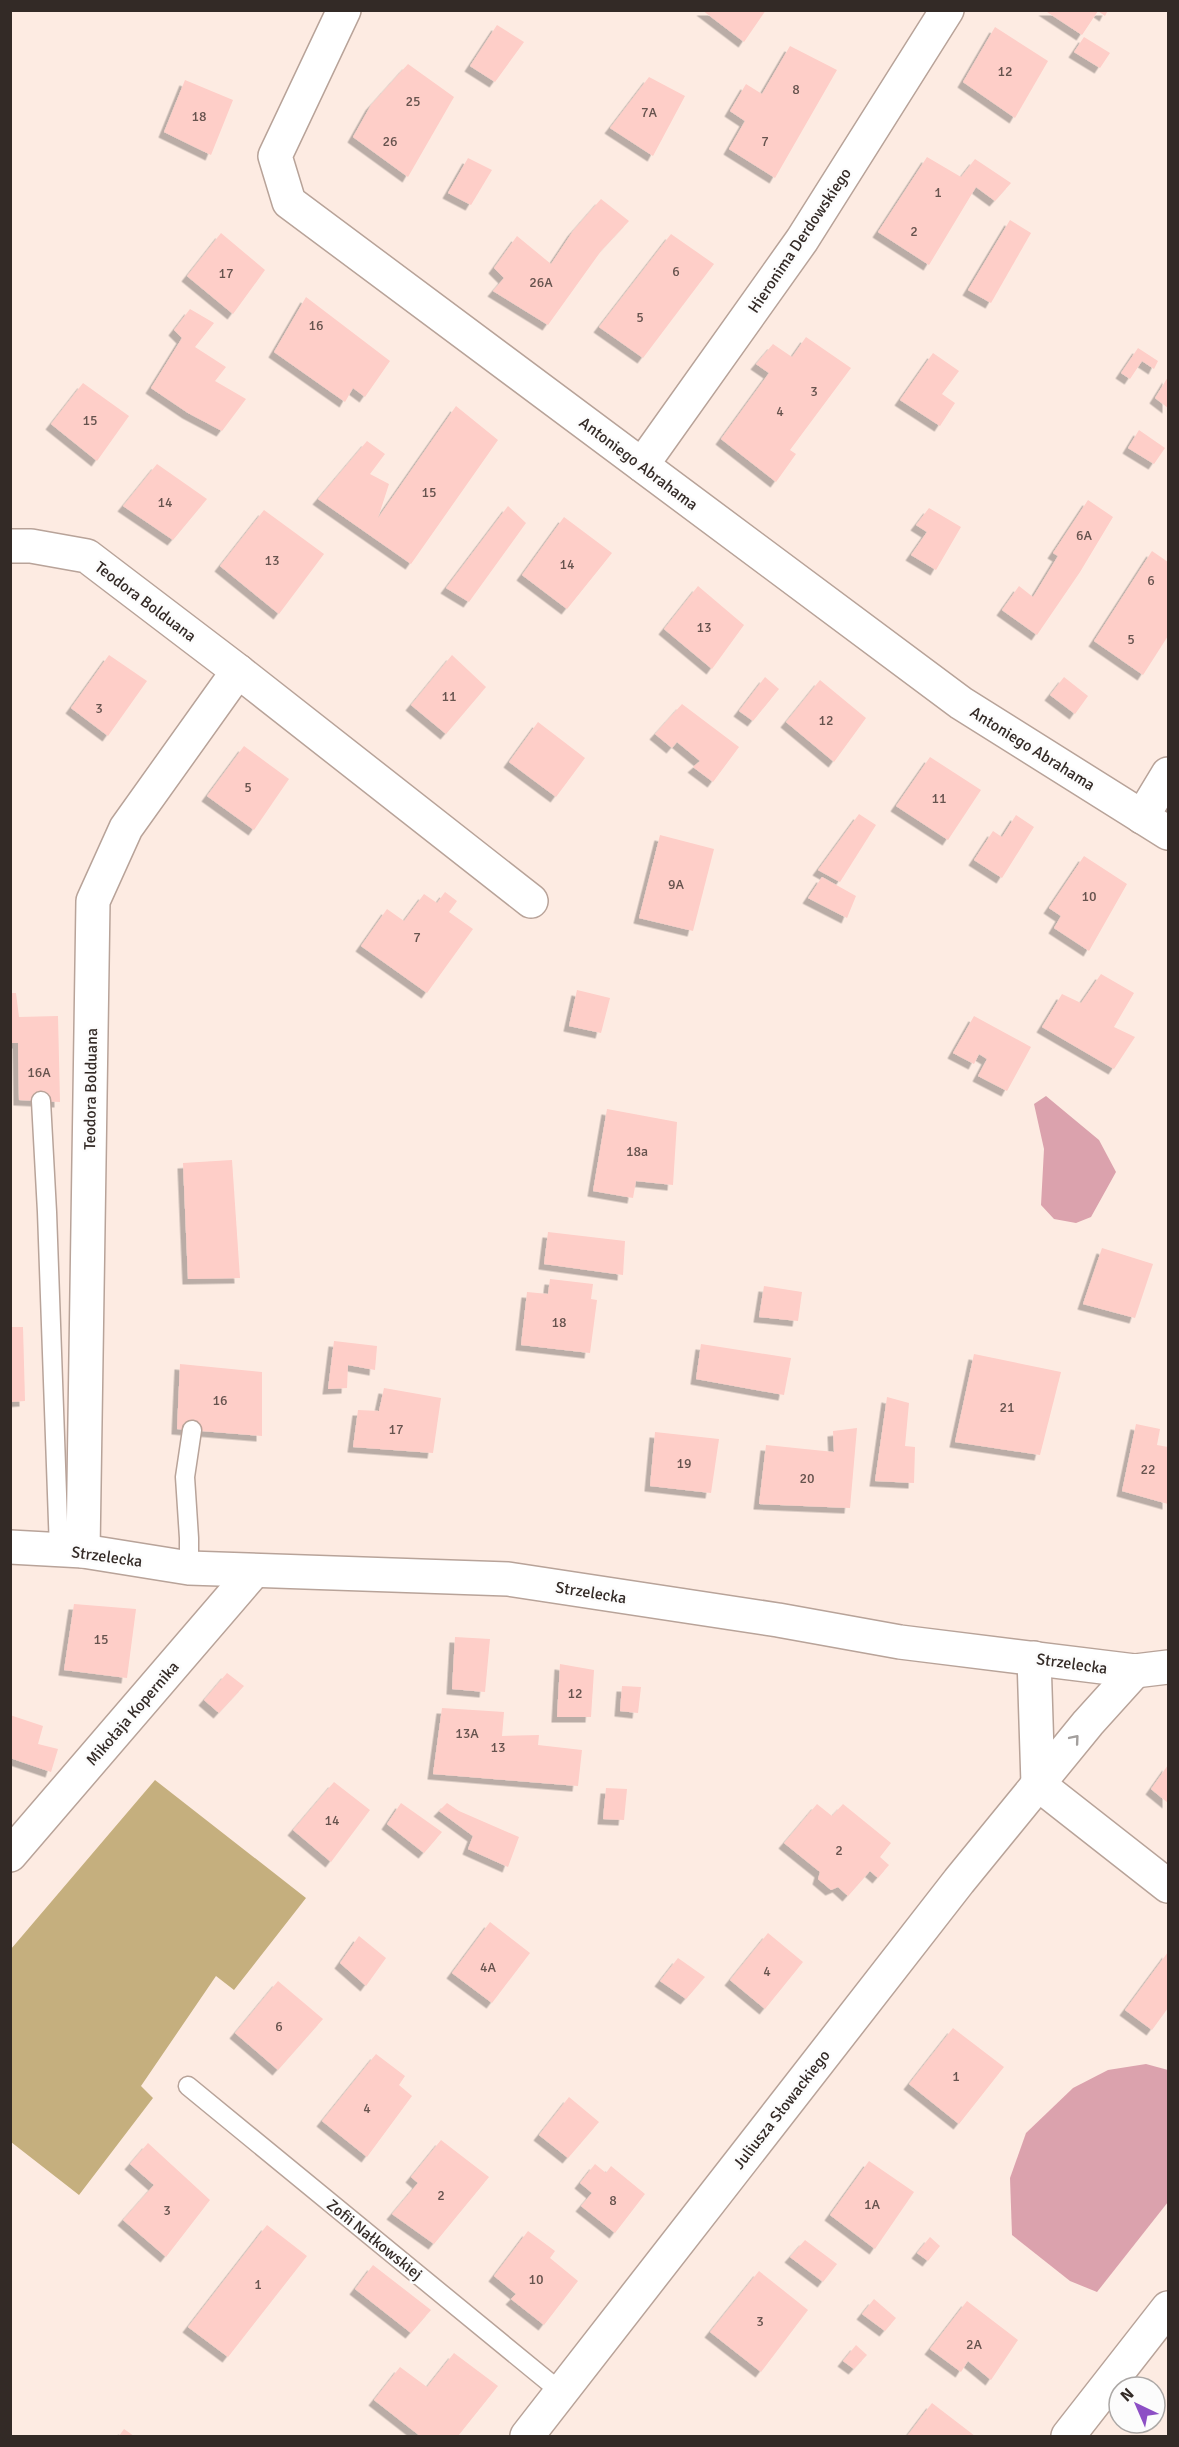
<svg xmlns="http://www.w3.org/2000/svg" width="1179" height="2447" viewBox="0 0 1179 2447" font-family="Signika,sans-serif">
	<style>
		.forest { fill: #c5af7e }
		.water { fill: #dba2ad }
		.building { fill: #fecec8; filter: url(#shadow) }
		.lines { fill: none; stroke-linecap: round; stroke-linejoin: round }
		.service-casing { stroke: #b8a399; stroke-width: 21 }
		.minor-casing { stroke: #b8a399; stroke-width: 36 }
		.service { stroke: #fff; stroke-width: 18 }
		.minor { stroke: #fff; stroke-width: 33 }
		.oneway { stroke: #a39f9d }
		.labels { text-anchor: middle; stroke-width: 5; stroke-linejoin: round; paint-order: stroke }
		.number-label { font-size: 14px; fill: #66534e }
		.street-label { font-size: 16px; fill: #332a26; stroke: #fcfcfc }
	</style>
	<defs>
		<filter id="shadow"><feDropShadow dx="-5.5" dy="5.5" stdDeviation="0" flood-color="#0004"/></filter>
	</defs>
	<rect width="100%" height="100%" fill="#fdebe2"/>
	<path class="forest" d="M 155,1780 L 306,1898 L 234,1990 L 216,1976 L 141,2086 L 153,2098 L 79,2195 L 11,2142 L 11,1949 Z"/>
	<g class="water">
		<path d="M 1046,1096 L 1099,1140 L 1116,1172 L 1091,1217 L 1076,1223 L 1054,1219 L 1041,1205 L 1044,1149 L 1034,1104 Z"/>
		<path d="M 1146,2064 L 1168,2070 L 1168,2202 L 1097,2292 L 1070,2281 L 1012,2235 L 1010,2178 L 1026,2133 L 1073,2088 L 1108,2070 Z"/>
	</g>
	<g class="building">
		<path d="M 702,10 L 766,10 L 744,42 Z"/>
		<path d="M 1044,10 L 1108,10 L 1105,16 L 1098,11 L 1082,35 Z"/>
		<path d="M 497,25 L 524,42 L 495,82 L 470,66 Z"/>
		<path d="M 995,27 L 1048,61 L 1015,118 L 963,82 Z"/>
		<path d="M 1084,37 L 1110,53 L 1100,68 L 1074,52 Z"/>
		<path d="M 790,46 L 837,70 L 775,178 L 729,149 L 745,121 L 730,111 L 746,84 L 762,94 Z"/>
		<path d="M 408,64 L 454,97 L 408,177 L 353,137 L 371,105 Z"/>
		<path d="M 649,77 L 685,96 L 653,156 L 610,128 Z"/>
		<path d="M 185,80 L 233,100 L 211,155 L 164,132 Z"/>
		<path d="M 927,157 L 961,177 L 975,159 L 1011,183 L 995,201 L 976,187 L 929,265 L 878,232 Z"/>
		<path d="M 468,158 L 492,170 L 471,205 L 448,193 Z"/>
		<path d="M 601,199 L 629,221 L 601,251 L 548,325 L 493,291 L 504,278 L 494,268 L 517,236 L 551,264 L 573,231 Z"/>
		<path d="M 1010,220 L 1031,233 L 991,303 L 968,290 Z"/>
		<path d="M 221,233 L 265,270 L 233,314 L 187,276 Z"/>
		<path d="M 671,234 L 714,264 L 643,358 L 599,327 Z"/>
		<path d="M 306,297 L 390,361 L 365,397 L 353,388 L 345,402 L 274,352 Z"/>
		<path d="M 190,309 L 214,323 L 195,347 L 226,367 L 215,381 L 246,399 L 222,431 L 188,413 L 151,388 L 182,338 L 174,330 Z"/>
		<path d="M 806,337 L 851,368 L 790,450 L 796,454 L 776,482 L 721,439 L 769,373 L 756,364 L 773,344 L 792,357 Z"/>
		<path d="M 1138,348 L 1158,361 L 1154,369 L 1142,361 L 1130,379 L 1121,373 Z"/>
		<path d="M 933,353 L 959,371 L 942,394 L 955,403 L 940,426 L 900,400 Z"/>
		<path d="M 1168,377 L 1168,408 L 1155,398 Z"/>
		<path d="M 83,383 L 129,416 L 97,461 L 51,424 Z"/>
		<path d="M 456,406 L 498,440 L 411,564 L 318,499 L 367,441 L 385,454 L 370,474 L 389,484 L 378,518 Z"/>
		<path d="M 1139,430 L 1165,448 L 1154,464 L 1128,448 Z"/>
		<path d="M 157,464 L 207,499 L 173,540 L 123,506 Z"/>
		<path d="M 1088,500 L 1113,517 L 1080,572 L 1037,635 L 1002,610 L 1019,586 L 1033,597 L 1058,556 L 1053,553 Z"/>
		<path d="M 508,506 L 526,523 L 469,602 L 446,588 Z"/>
		<path d="M 929,508 L 961,527 L 936,570 L 911,555 L 927,532 L 916,525 Z"/>
		<path d="M 264,510 L 324,554 L 279,614 L 220,566 Z"/>
		<path d="M 564,517 L 612,553 L 567,609 L 522,575 Z"/>
		<path d="M 1152,551 L 1168,562 L 1168,636 L 1143,675 L 1094,641 Z"/>
		<path d="M 698,586 L 744,625 L 712,669 L 664,629 Z"/>
		<path d="M 109,655 L 147,681 L 108,736 L 71,708 Z"/>
		<path d="M 452,655 L 486,687 L 446,734 L 411,705 Z"/>
		<path d="M 765,677 L 779,689 L 753,721 L 739,711 Z"/>
		<path d="M 1064,677 L 1088,696 L 1075,714 L 1050,695 Z"/>
		<path d="M 820,680 L 866,718 L 834,762 L 786,722 Z"/>
		<path d="M 682,704 L 739,747 L 713,782 L 693,767 L 700,761 L 677,742 L 672,748 L 655,734 Z"/>
		<path d="M 538,722 L 585,758 L 556,797 L 509,762 Z"/>
		<path d="M 244,746 L 289,779 L 254,830 L 207,796 Z"/>
		<path d="M 930,757 L 981,790 L 948,840 L 896,806 Z"/>
		<path d="M 859,814 L 876,825 L 840,882 L 818,870 Z"/>
		<path d="M 1016,815 L 1034,827 L 1002,878 L 974,860 L 993,831 L 1002,837 Z"/>
		<path d="M 660,835 L 714,849 L 693,931 L 639,918 Z"/>
		<path d="M 1084,856 L 1127,884 L 1089,951 L 1054,928 L 1061,916 L 1049,908 Z"/>
		<path d="M 822,877 L 856,896 L 847,918 L 808,898 Z"/>
		<path d="M 445,892 L 457,901 L 449,912 L 473,929 L 427,993 L 361,946 L 387,909 L 404,921 L 424,894 L 437,903 Z"/>
		<path d="M 1101,974 L 1134,993 L 1114,1027 L 1135,1037 L 1114,1069 L 1042,1027 L 1062,994 L 1081,1003 Z"/>
		<path d="M 577,990 L 610,998 L 601,1033 L 569,1026 Z"/>
		<path d="M 10,993 L 16,993 L 19,1017 L 58,1016 L 60,1102 L 19,1100 L 18,1043 L 10,1043 Z"/>
		<path d="M 974,1016 L 1031,1047 L 1007,1091 L 978,1076 L 987,1059 L 979,1054 L 974,1064 L 953,1053 Z"/>
		<path d="M 607,1109 L 677,1122 L 673,1185 L 636,1181 L 633,1198 L 593,1191 Z"/>
		<path d="M 232,1160 L 240,1278 L 188,1279 L 183,1163 Z"/>
		<path d="M 548,1232 L 625,1241 L 623,1275 L 544,1264 Z"/>
		<path d="M 1102,1248 L 1153,1264 L 1135,1318 L 1083,1304 Z"/>
		<path d="M 550,1279 L 593,1284 L 591,1299 L 597,1300 L 590,1353 L 521,1345 L 527,1292 L 548,1294 Z"/>
		<path d="M 764,1286 L 802,1292 L 798,1321 L 759,1317 Z"/>
		<path d="M 10,1327 L 23,1327 L 25,1401 L 10,1402 Z"/>
		<path d="M 334,1341 L 377,1346 L 375,1370 L 348,1365 L 347,1388 L 328,1389 Z"/>
		<path d="M 701,1344 L 791,1358 L 784,1395 L 696,1379 Z"/>
		<path d="M 974,1354 L 1061,1372 L 1040,1455 L 955,1442 Z"/>
		<path d="M 180,1364 L 262,1372 L 262,1436 L 177,1429 Z"/>
		<path d="M 384,1388 L 441,1398 L 433,1453 L 353,1447 L 358,1410 L 379,1411 Z"/>
		<path d="M 887,1397 L 909,1403 L 905,1446 L 915,1447 L 914,1483 L 875,1481 Z"/>
		<path d="M 1136,1424 L 1160,1429 L 1157,1445 L 1168,1447 L 1168,1504 L 1122,1491 Z"/>
		<path d="M 857,1428 L 850,1508 L 759,1504 L 766,1445 L 834,1452 L 833,1431 Z"/>
		<path d="M 655,1432 L 719,1439 L 711,1493 L 650,1486 Z"/>
		<path d="M 74,1604 L 136,1609 L 127,1678 L 64,1670 Z"/>
		<path d="M 455,1637 L 490,1639 L 485,1692 L 452,1689 Z"/>
		<path d="M 560,1664 L 594,1670 L 591,1717 L 557,1717 Z"/>
		<path d="M 227,1673 L 244,1686 L 219,1713 L 204,1700 Z"/>
		<path d="M 622,1686 L 641,1687 L 638,1713 L 620,1711 Z"/>
		<path d="M 442,1708 L 504,1712 L 502,1736 L 539,1735 L 538,1745 L 582,1750 L 578,1786 L 433,1774 Z"/>
		<path d="M 10,1715 L 43,1726 L 38,1744 L 58,1749 L 51,1772 L 10,1758 Z"/>
		<path d="M 1168,1765 L 1168,1803 L 1151,1789 Z"/>
		<path d="M 334,1782 L 370,1810 L 331,1862 L 293,1830 Z"/>
		<path d="M 606,1788 L 627,1789 L 624,1820 L 603,1819 Z"/>
		<path d="M 401,1803 L 442,1832 L 424,1853 L 387,1824 Z"/>
		<path d="M 447,1803 L 459,1811 L 519,1837 L 508,1867 L 468,1849 L 473,1836 L 439,1811 Z"/>
		<path d="M 817,1804 L 832,1816 L 843,1804 L 891,1843 L 880,1857 L 889,1865 L 878,1878 L 870,1871 L 848,1896 L 838,1887 L 831,1890 L 818,1879 L 820,1872 L 784,1843 Z"/>
		<path d="M 490,1922 L 530,1953 L 492,2003 L 452,1973 Z"/>
		<path d="M 768,1933 L 803,1962 L 765,2009 L 730,1980 Z"/>
		<path d="M 359,1936 L 386,1958 L 366,1986 L 340,1963 Z"/>
		<path d="M 1168,1952 L 1168,2008 L 1152,2030 L 1125,2010 Z"/>
		<path d="M 678,1958 L 705,1977 L 686,1999 L 660,1981 Z"/>
		<path d="M 278,1981 L 323,2019 L 278,2070 L 235,2033 Z"/>
		<path d="M 953,2028 L 1004,2067 L 959,2124 L 909,2084 Z"/>
		<path d="M 376,2054 L 405,2076 L 399,2085 L 412,2096 L 367,2157 L 322,2121 Z"/>
		<path d="M 569,2097 L 599,2122 L 568,2158 L 539,2135 Z"/>
		<path d="M 441,2140 L 489,2177 L 434,2244 L 392,2214 L 418,2183 L 411,2177 Z"/>
		<path d="M 148,2143 L 210,2200 L 166,2257 L 123,2220 L 154,2185 L 130,2164 Z"/>
		<path d="M 869,2161 L 914,2192 L 875,2249 L 830,2215 Z"/>
		<path d="M 595,2164 L 606,2173 L 611,2166 L 645,2194 L 615,2233 L 581,2206 L 592,2193 L 580,2183 Z"/>
		<path d="M 267,2225 L 307,2256 L 228,2357 L 188,2327 Z"/>
		<path d="M 528,2231 L 555,2251 L 550,2258 L 578,2281 L 544,2325 L 511,2299 L 516,2294 L 494,2276 Z"/>
		<path d="M 930,2237 L 940,2246 L 928,2261 L 917,2253 Z"/>
		<path d="M 805,2240 L 837,2264 L 823,2282 L 790,2257 Z"/>
		<path d="M 373,2265 L 431,2310 L 411,2333 L 355,2289 Z"/>
		<path d="M 759,2271 L 808,2310 L 761,2372 L 710,2332 Z"/>
		<path d="M 874,2299 L 896,2318 L 885,2331 L 862,2314 Z"/>
		<path d="M 967,2301 L 1018,2340 L 991,2380 L 968,2361 L 961,2372 L 930,2349 Z"/>
		<path d="M 856,2345 L 867,2355 L 854,2369 L 843,2361 Z"/>
		<path d="M 454,2353 L 498,2386 L 458,2436 L 420,2436 L 374,2400 L 400,2367 L 427,2387 Z"/>
		<path d="M 932,2403 L 975,2436 L 907,2436 Z"/>
		<path d="M 124,2429 L 134,2436 L 119,2436 Z"/>
	</g>
	<g class="lines">
		<g class="service-casing">
			<g id="service">
				<path d="M 41,1101 L 47,1212 L 59,1550"/>
				<path d="M 189,1568 L 189,1538 L 185,1477 L 192,1430"/>
				<path d="M 188,2086 L 561,2392"/>
			</g>
		</g>
		<g class="minor-casing">
			<g id="minor">
				<path d="M 344,10 L 275,156 L 289,202 L 961,703 L 1168,833"/>
				<path d="M 642,465 L 802,240 L 947,10"/>
				<path d="M 10,546 L 31,546 L 87,556 L 238,671 L 531,901"/>
				<path d="M 1142,817 L 1168,774"/>
				<path d="M 10,1547 L 83,1551 L 189,1568 L 508,1579 L 778,1620 L 900,1642 L 1135,1671 L 1168,1667"/>
				<path d="M 83,1551 L 93,901 L 126,828 L 238,671"/>
				<path d="M 1034,1658 L 1038,1784"/>
				<path d="M 1038,1784 L 1168,1886"/>
				<path d="M 10,1855 L 254,1571"/>
				<path d="M 527,2436 L 959,1881 L 1088,1723 L 1135,1671"/>
				<path d="M 1068,2436 L 1168,2308"/>
			</g>
		</g>
		<use href="#service" class="service"/>
		<use href="#minor" class="minor"/>
	</g>
	<defs><path id="oneway-chevron" d="M-2-3.5L2.5 0L-2 3.5" fill="none" stroke-width="1.6" stroke-linecap="round" stroke-linejoin="round" transform="scale(1.5)"/></defs>
	<use class="oneway" href="#oneway-chevron" transform="translate(1075 1739) rotate(-50)"/>
	<g class="labels">
		<g class="number-label">
			<text x="1005" y="76">12</text>
			<text x="796" y="94">8</text>
			<text x="413" y="106">25</text>
			<text x="649" y="117">7A</text>
			<text x="199" y="121">18</text>
			<text x="390" y="146">26</text>
			<text x="765" y="146">7</text>
			<text x="938" y="197">1</text>
			<text x="914" y="236">2</text>
			<text x="676" y="276">6</text>
			<text x="226" y="278">17</text>
			<text x="541" y="287">26A</text>
			<text x="640" y="322">5</text>
			<text x="316" y="330">16</text>
			<text x="814" y="396">3</text>
			<text x="780" y="416">4</text>
			<text x="90" y="425">15</text>
			<text x="429" y="497">15</text>
			<text x="165" y="507">14</text>
			<text x="1084" y="540">6A</text>
			<text x="272" y="565">13</text>
			<text x="567" y="569">14</text>
			<text x="1151" y="585">6</text>
			<text x="704" y="632">13</text>
			<text x="1131" y="644">5</text>
			<text x="449" y="701">11</text>
			<text x="99" y="713">3</text>
			<text x="826" y="725">12</text>
			<text x="248" y="792">5</text>
			<text x="939" y="803">11</text>
			<text x="676" y="889">9A</text>
			<text x="1089" y="901">10</text>
			<text x="417" y="942">7</text>
			<text x="39" y="1077">16A</text>
			<text x="637" y="1156">18a</text>
			<text x="559" y="1327">18</text>
			<text x="220" y="1405">16</text>
			<text x="1007" y="1412">21</text>
			<text x="396" y="1434">17</text>
			<text x="684" y="1468">19</text>
			<text x="1148" y="1474">22</text>
			<text x="807" y="1483">20</text>
			<text x="101" y="1644">15</text>
			<text x="575" y="1698">12</text>
			<text x="467" y="1738">13A</text>
			<text x="498" y="1752">13</text>
			<text x="332" y="1825">14</text>
			<text x="839" y="1855">2</text>
			<text x="488" y="1972">4A</text>
			<text x="767" y="1976">4</text>
			<text x="279" y="2031">6</text>
			<text x="956" y="2081">1</text>
			<text x="367" y="2113">4</text>
			<text x="441" y="2200">2</text>
			<text x="613" y="2205">8</text>
			<text x="872" y="2209">1A</text>
			<text x="167" y="2215">3</text>
			<text x="536" y="2284">10</text>
			<text x="258" y="2289">1</text>
			<text x="760" y="2326">3</text>
			<text x="974" y="2349">2A</text>
		</g>
		<g class="street-label">
			<text transform="translate(799 240) rotate(-56)" y="6">Hieronima Derdowskiego</text>
			<text transform="translate(639 463) rotate(37)" y="6">Antoniego Abrahama</text>
			<text transform="translate(146 601) rotate(37)" y="6">Teodora Bolduana</text>
			<text transform="translate(1033 748) rotate(32)" y="6">Antoniego Abrahama</text>
			<text transform="translate(90 1089) rotate(-89)" y="6">Teodora Bolduana</text>
			<text transform="translate(107 1556) rotate(8)" y="6">Strzelecka</text>
			<text transform="translate(591 1592) rotate(9)" y="6">Strzelecka</text>
			<text transform="translate(1072 1663) rotate(8)" y="6">Strzelecka</text>
			<text transform="translate(132 1713) rotate(-49)" y="6">Mikołaja Kopernika</text>
			<text transform="translate(781 2109) rotate(-52)" y="6">Juliusza Słowackiego</text>
			<text transform="translate(375 2239) rotate(39)" y="6">Zofii Nałkowskiej</text>
		</g>
	</g>
	<rect width="1179" height="2447" fill="none" stroke="#332a26" stroke-width="24"/>
	<g transform="translate(1137 2405) rotate(316)"><circle r="28" fill="#fcfcfc" stroke="#aca8a6" stroke-width="1.5"/>
	<path d="M0-4.5L10 22L0 15L-10 22Z" fill="#8d4fc5"/>
	<text y="-9" font-size="16" font-weight="bold" text-anchor="middle" fill="#332a26">N</text>
	</g>
</svg>
